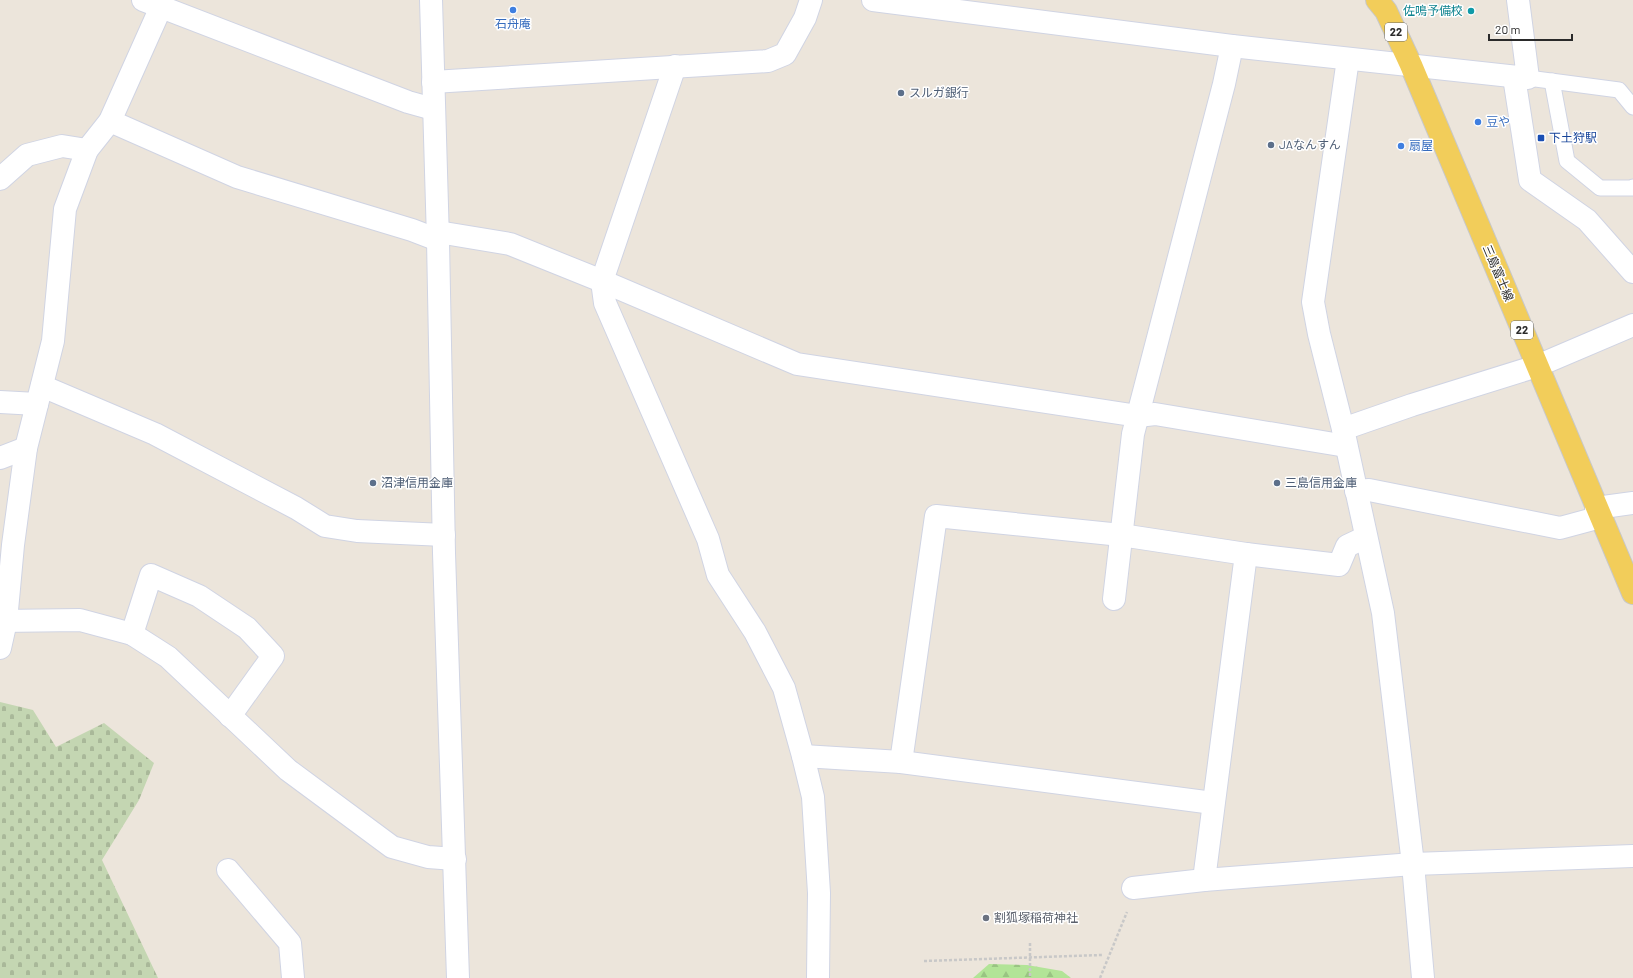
<svg xmlns="http://www.w3.org/2000/svg" width="1633" height="978" viewBox="0 0 1633 978" font-family="Barlow,'Noto Sans JP',sans-serif">
	<style>
		.forest { fill: url(#forest-firs) }
		.cemetery { fill: url(#cemetery-stones) }
		.lines { fill: none; stroke-linecap: round; stroke-linejoin: round }
		.service-casing { stroke: #d0d4e3; stroke-width: 17 }
		.minor-casing { stroke: #d0d4e3; stroke-width: 24 }
		.tertiary-casing { stroke: #d0d4e3; stroke-width: 24 }
		.primary-casing { stroke: #c8c8c8; stroke-width: 24 }
		.path { stroke: #c8c8c8; stroke-width: 2.5; stroke-dasharray: 3 2; stroke-linecap: butt }
		.service { stroke: #fff; stroke-width: 15 }
		.minor { stroke: #fff; stroke-width: 22 }
		.tertiary { stroke: #fff; stroke-width: 22 }
		.primary { stroke: #f2cd5a; stroke-width: 22 }
		.shop-dot { fill: #3f7fe0; stroke: #fff; stroke-width: 1.5 }
		.culture-dot { fill: #0f9aa8; stroke: #fff; stroke-width: 1.5 }
		.service-dot { fill: #5c6f8a; stroke: #fff; stroke-width: 1.5 }
		.transit-dot { fill: #1a4fb4; stroke: #fff; stroke-width: 1.5 }
		.worship-dot { fill: #6b7280; stroke: #fff; stroke-width: 1.5 }
		.labels { text-anchor: middle; stroke-width: 3; stroke-linejoin: round; paint-order: stroke }
		.shield { fill: #fff; stroke: #6a6a6a; stroke-width: 1 }
		.shield-label { font-size: 11px; font-weight: bold; fill: #2a2a2a }
		.culture-label { font-size: 12px; fill: #0d838f; stroke: #fff; text-anchor: end }
		.shop-label { font-size: 12px; fill: #366cbe; stroke: #fff; text-anchor: start }
		.service-label { font-size: 12px; fill: #4e5e75; stroke: #fff; text-anchor: start }
		.transit-label { font-size: 12px; fill: #164399; stroke: #fff; text-anchor: start }
		.street-label { font-size: 12px; fill: #2a2a2a; stroke: #fff }
		.worship-label { font-size: 12px; fill: #5b616d; stroke: #fff; text-anchor: start }
	</style>
	<defs>
		<pattern id="forest-firs" width="22" height="20" patternUnits="userSpaceOnUse"><rect width="22" height="20" fill="#b2e497"/><path d="M5 1l3.5 6h-7zM16 11l3.5 6h-7z" fill="#99c482"/></pattern>
		<pattern id="cemetery-stones" width="16" height="16" patternUnits="userSpaceOnUse"><rect width="16" height="16" fill="#c4d6b2"/><path d="M2 7V4a2 2 0 0 1 4 0v3zM10 15v-3a2 2 0 0 1 4 0v3z" fill="#a9b899"/></pattern>
	</defs>
	<rect width="100%" height="100%" fill="#ece5db"/>
	<path class="forest" d="M 989,964 L 1027,965 L 1062,971 L 1071,978 L 973,978 Z"/>
	<path class="cemetery" d="M 0,702 L 33,710 L 56,747 L 104,723 L 154,763 L 139,800 L 102,860 L 158,978 L 0,978 Z"/>
	<g class="lines">
		<g class="service-casing">
			<g id="service">
				<path d="M 1528,78 L 1619,90 L 1633,107"/>
				<path d="M 1552,81 L 1567,161 L 1600,188 L 1632,188 L 1633,187"/>
			</g>
		</g>
		<g class="minor-casing">
			<g id="minor">
				<path d="M 143,0 L 408,102 L 433,109"/>
				<path d="M 1348,59 L 1313,302 L 1319,334 L 1343,429 L 1383,613 L 1413,864 L 1423,978"/>
				<path d="M 675,66 L 602,281 L 605,303 L 708,539 L 718,575 L 755,632 L 784,688 L 803,756 L 813,797 L 819,893 L 818,978"/>
				<path d="M 1514,77 L 1530,180 L 1587,220 L 1633,272"/>
				<path d="M 433,82 L 768,61 L 785,54 L 805,18 L 811,0"/>
				<path d="M 110,121 L 237,177 L 412,230 L 438,240"/>
				<path d="M 0,179 L 27,155 L 62,146 L 87,150"/>
				<path d="M 438,232 L 510,244 L 602,281 L 797,364 L 1138,416 L 1155,414 L 1346,446"/>
				<path d="M 42,386 L 155,434 L 296,508 L 325,526 L 357,531 L 444,535"/>
				<path d="M 0,402 L 37,404"/>
				<path d="M 1343,429 L 1412,405 L 1537,366 L 1633,325"/>
				<path d="M 0,458 L 26,448"/>
				<path d="M 1356,491 L 1369,490 L 1560,528 L 1601,517"/>
				<path d="M 1596,508 L 1633,503"/>
				<path d="M 1246,554 L 1339,565 L 1347,546 L 1366,537"/>
				<path d="M 1114,599 L 1133,434 L 1224,84 L 1232,46"/>
				<path d="M 0,621 L 80,620 L 132,634 L 168,657 L 288,770 L 392,847 L 428,857 L 455,859"/>
				<path d="M 132,634 L 151,575 L 199,596 L 247,628 L 273,656 L 230,716"/>
				<path d="M 0,648 L 6,621 L 13,545 L 26,448 L 53,341 L 65,209 L 87,150 L 110,121 L 161,7"/>
				<path d="M 803,756 L 901,762 L 1213,803"/>
				<path d="M 901,762 L 936,516 L 1121,535 L 1246,554 L 1204,880"/>
				<path d="M 228,870 L 290,943 L 293,978"/>
				<path d="M 1133,888 L 1204,880 L 1413,864 L 1633,856"/>
			</g>
		</g>
		<g class="tertiary-casing">
			<g id="tertiary">
				<path d="M 431,0 L 438,240 L 444,553 L 458,978"/>
				<path d="M 873,0 L 1232,46 L 1528,78 L 1518,0"/>
			</g>
		</g>
		<g class="primary-casing">
			<path id="primary" d="M 1377,0 L 1386,11 L 1411,65 L 1633,593"/>
		</g>
		<g class="path">
			<path d="M 1030,943 L 1030,978"/>
			<path d="M 924,961 L 1102,955"/>
			<path d="M 1100,978 L 1127,912"/>
		</g>
		<use href="#service" class="service"/>
		<use href="#minor" class="minor"/>
		<use href="#tertiary" class="tertiary"/>
		<use href="#primary" class="primary"/>
	</g>
	<g class="shop-dot">
		<circle cx="513" cy="10" r="4"/>
		<circle cx="1478" cy="122" r="4"/>
		<circle cx="1401" cy="146" r="4"/>
	</g>
	<circle class="culture-dot" cx="1471" cy="11" r="4"/>
	<g class="service-dot">
		<circle cx="901" cy="93" r="4"/>
		<circle cx="1271" cy="145" r="4"/>
		<circle cx="373" cy="483" r="4"/>
		<circle cx="1277" cy="483" r="4"/>
	</g>
	<rect class="transit-dot" x="1537" y="134" width="8" height="8" rx="2"/>
	<circle class="worship-dot" cx="986" cy="918" r="4"/>
	<g class="labels">
		<g class="shield">
			<rect x="1385" y="23" width="22" height="18" rx="3"/>
			<rect x="1511" y="321" width="22" height="18" rx="3"/>
		</g>
		<g class="shield-label">
			<text x="1396" y="36">22</text>
			<text x="1522" y="334">22</text>
		</g>
		<g class="culture-label">
			<text x="1463" y="15">佐鳴予備校</text>
		</g>
		<g class="shop-label">
			<text x="513" y="28" text-anchor="middle">石舟庵</text>
			<text x="1486" y="126">豆や</text>
			<text x="1409" y="150">扇屋</text>
		</g>
		<g class="service-label">
			<text x="909" y="97">スルガ銀行</text>
			<text x="1279" y="149">JAなんすん</text>
			<text x="381" y="487">沼津信用金庫</text>
			<text x="1285" y="487">三島信用金庫</text>
		</g>
		<g class="transit-label">
			<text x="1549" y="142">下土狩駅</text>
		</g>
		<g class="street-label">
			<text transform="translate(1498 273) rotate(67)" y="4">三島富士線</text>
		</g>
		<g class="worship-label">
			<text x="994" y="922">割狐塚稲荷神社</text>
		</g>
	</g>
	<path d="M1489 34v6h83v-6" fill="none" stroke="#2a2a2a" stroke-width="2"/>
	<text x="1495" y="34" font-size="12" fill="#2a2a2a" stroke="#ffffff" stroke-width="3" paint-order="stroke">20 m</text>
</svg>
